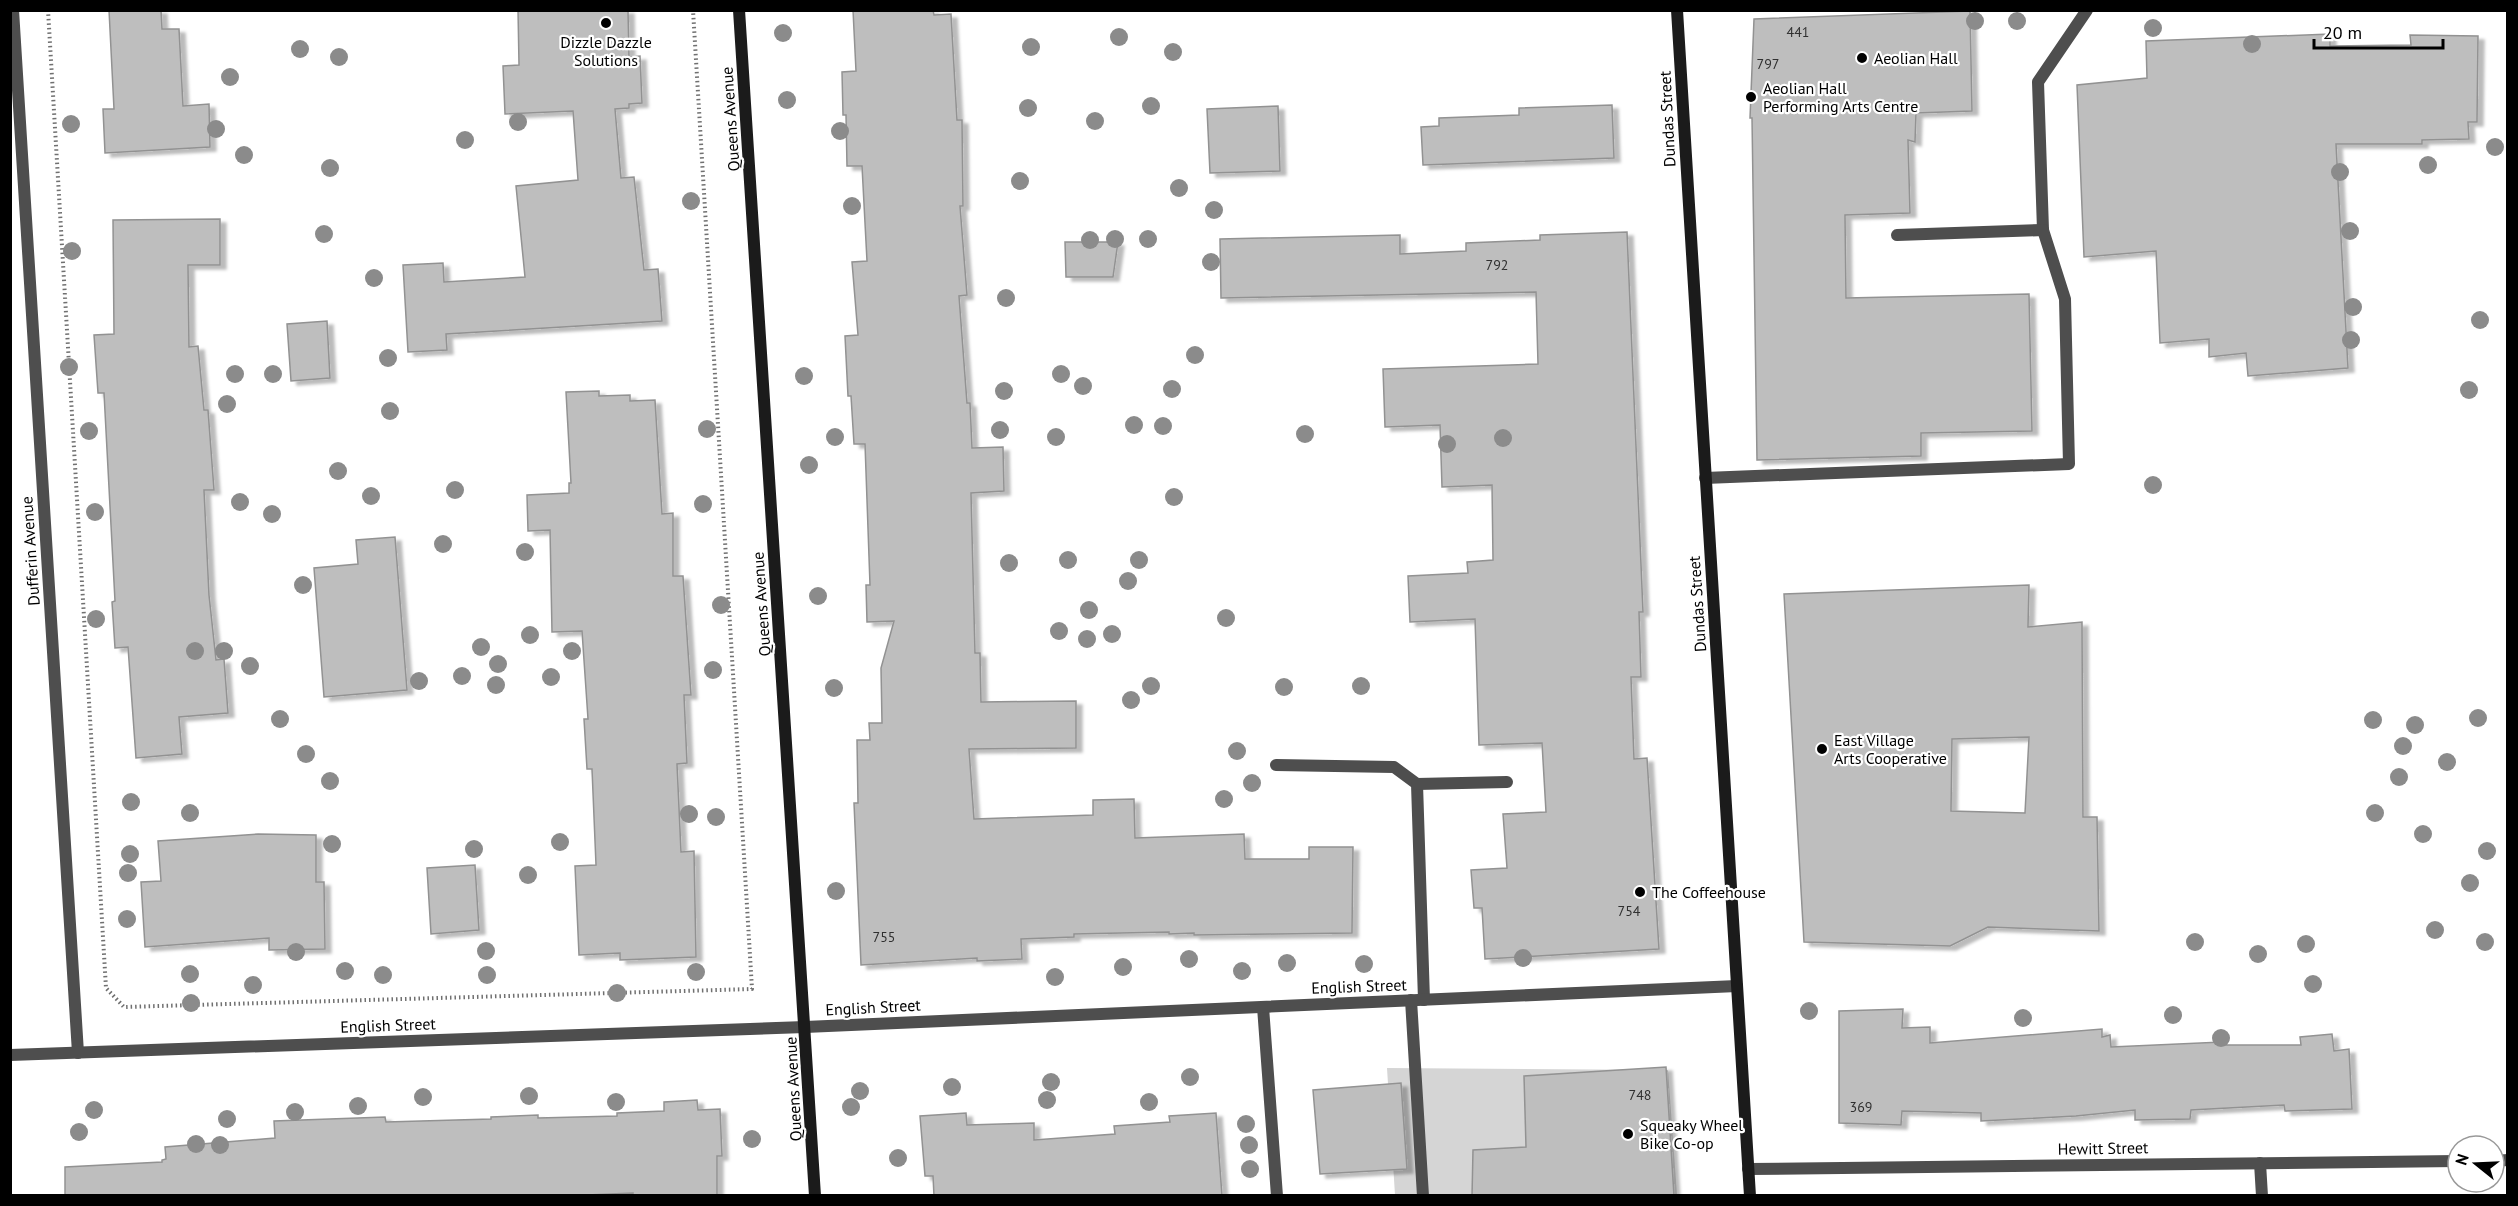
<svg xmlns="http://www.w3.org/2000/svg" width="2518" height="1206" viewBox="0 0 2518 1206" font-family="'PT Sans',sans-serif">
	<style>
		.green { fill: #d5d5d5 }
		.building { fill: #bebebe; stroke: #929292; stroke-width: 1.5; fill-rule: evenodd; filter: url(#shadow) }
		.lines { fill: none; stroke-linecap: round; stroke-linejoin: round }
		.path { stroke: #707070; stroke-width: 4; stroke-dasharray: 1.5 3; stroke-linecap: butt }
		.lane { stroke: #4e4e4e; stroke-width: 12 }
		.street { stroke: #4e4e4e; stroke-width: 12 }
		.secondary { stroke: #1b1b1b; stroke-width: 12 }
		.tree { fill: #8b8b8b }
		.poi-dot { fill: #000; stroke: #fff; stroke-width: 2 }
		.labels { text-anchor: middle; stroke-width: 4.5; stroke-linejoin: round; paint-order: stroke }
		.number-label { font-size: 14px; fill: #303030 }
		.poi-label { font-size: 16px; fill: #000; stroke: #fff; text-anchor: start }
		.street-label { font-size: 16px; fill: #000; stroke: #fff }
	</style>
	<defs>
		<filter id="shadow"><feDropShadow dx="6" dy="4" stdDeviation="1.5" flood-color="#0004"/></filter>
	</defs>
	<rect width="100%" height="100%" fill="#fff"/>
	<path class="green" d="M 1387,1068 L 1668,1070 L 1677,1195 L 1395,1195 Z"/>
	<g class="building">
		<path d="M 109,10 L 161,10 L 162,29 L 179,29 L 183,106 L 209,104 L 210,147 L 105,153 L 103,109 L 114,109 Z"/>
		<path d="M 518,10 L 628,10 L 629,57 L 640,56 L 642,103 L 629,104 L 629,108 L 615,109 L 621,178 L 634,177 L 644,270 L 658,269 L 662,321 L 446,334 L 447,350 L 408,352 L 403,265 L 443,263 L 444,282 L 525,277 L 516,186 L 578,180 L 573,111 L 505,114 L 503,66 L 519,65 Z"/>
		<path d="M 853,10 L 933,10 L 934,15 L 951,14 L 957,120 L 962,120 L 963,206 L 960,206 L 967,295 L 959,296 L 967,403 L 970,403 L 972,448 L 1003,447 L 1004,491 L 971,493 L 975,653 L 980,653 L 981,702 L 1076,701 L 1076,748 L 969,749 L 974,819 L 1093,815 L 1093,800 L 1134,799 L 1135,838 L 1244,834 L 1245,859 L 1309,859 L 1309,847 L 1353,847 L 1352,933 L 1194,935 L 1194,933 L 1169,934 L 1169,932 L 1074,934 L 1074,937 L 1021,939 L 1022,959 L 977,961 L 977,958 L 861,965 L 854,803 L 858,803 L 857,740 L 870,740 L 869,723 L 882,723 L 881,668 L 894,621 L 867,622 L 866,585 L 870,585 L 865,444 L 854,444 L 851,396 L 848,396 L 845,336 L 858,335 L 852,262 L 867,261 L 862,166 L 847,166 L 846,115 L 843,115 L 842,72 L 856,71 Z"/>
		<path d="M 1970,11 L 1972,111 L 1916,113 L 1915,142 L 1908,140 L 1910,213 L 1845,215 L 1846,298 L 2029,294 L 2032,431 L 1921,433 L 1921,456 L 1757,460 L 1752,118 L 1750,118 L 1754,19 Z"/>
		<path d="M 2330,34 L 2330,46 L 2411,45 L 2410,35 L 2478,36 L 2477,122 L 2468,122 L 2469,139 L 2422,140 L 2422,144 L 2336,144 L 2348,368 L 2248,376 L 2246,353 L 2209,357 L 2209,339 L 2160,343 L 2156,251 L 2084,257 L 2077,85 L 2147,78 L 2146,41 Z"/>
		<path d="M 1612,105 L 1614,158 L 1423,165 L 1421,127 L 1439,126 L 1439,118 L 1519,115 L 1519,108 Z"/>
		<path d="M 1278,106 L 1280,171 L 1210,173 L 1207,109 Z"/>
		<path d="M 220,219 L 220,265 L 188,265 L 189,347 L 198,346 L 204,410 L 208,410 L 214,490 L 204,490 L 209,595 L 216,660 L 224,659 L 228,713 L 179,717 L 182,754 L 136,758 L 128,647 L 115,648 L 112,602 L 115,601 L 104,393 L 98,393 L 94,335 L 114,334 L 113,220 Z"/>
		<path d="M 1627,232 L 1643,612 L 1639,612 L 1641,677 L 1631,677 L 1634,759 L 1647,758 L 1659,949 L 1485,959 L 1482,908 L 1474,908 L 1471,870 L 1507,868 L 1503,814 L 1546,812 L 1542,743 L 1479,745 L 1475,619 L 1410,622 L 1408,576 L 1468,573 L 1467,562 L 1493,560 L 1492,485 L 1442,487 L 1440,425 L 1385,427 L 1383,369 L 1538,364 L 1536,292 L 1221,298 L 1220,239 L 1400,235 L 1400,254 L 1466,251 L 1466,243 L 1540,240 L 1540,235 Z"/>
		<path d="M 1065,242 L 1118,242 L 1113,277 L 1066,277 Z"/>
		<path d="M 327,321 L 330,378 L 291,381 L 287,324 Z"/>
		<path d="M 599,391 L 599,396 L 630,395 L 630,401 L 655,400 L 662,514 L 673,513 L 673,576 L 683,576 L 691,695 L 684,695 L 687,763 L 677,764 L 681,852 L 694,851 L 696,957 L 620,960 L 620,953 L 579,955 L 575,866 L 596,865 L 592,769 L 587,769 L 584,719 L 588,719 L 582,631 L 552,632 L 550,530 L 528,531 L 527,495 L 569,493 L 569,483 L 571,483 L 566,392 Z"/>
		<path d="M 395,537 L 407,690 L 324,697 L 314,568 L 358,564 L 356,540 Z"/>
		<path d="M 2029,585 L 2028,627 L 2082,622 L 2083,817 L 2097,817 L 2099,931 L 1988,927 L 1950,946 L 1804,942 L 1784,594 ZM 2029,737 L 2025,813 L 1951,811 L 1952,739 Z"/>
		<path d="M 258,834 L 316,835 L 316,882 L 324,882 L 325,949 L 269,950 L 269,938 L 145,947 L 141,882 L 161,881 L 158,841 Z"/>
		<path d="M 475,865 L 479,930 L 431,934 L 427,868 Z"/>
		<path d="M 1903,1009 L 1902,1028 L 1930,1027 L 1930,1043 L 2102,1029 L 2102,1037 L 2110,1035 L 2111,1047 L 2222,1042 L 2222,1045 L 2301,1045 L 2300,1037 L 2332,1034 L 2334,1051 L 2349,1049 L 2352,1109 L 2285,1111 L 2284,1105 L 2191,1110 L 2190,1119 L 2135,1120 L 2135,1110 L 2076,1116 L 1981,1121 L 1981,1113 L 1902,1111 L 1901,1125 L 1839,1123 L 1839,1011 Z"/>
		<path d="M 1666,1067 L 1674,1196 L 1472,1196 L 1473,1150 L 1526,1147 L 1524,1076 Z"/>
		<path d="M 1401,1083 L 1407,1169 L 1320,1174 L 1313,1090 Z"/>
		<path d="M 697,1100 L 698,1110 L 720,1109 L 722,1156 L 717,1156 L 717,1196 L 633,1196 L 633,1193 L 563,1196 L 65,1196 L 65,1167 L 162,1162 L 162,1160 L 166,1159 L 165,1147 L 275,1138 L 274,1121 L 385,1117 L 386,1122 L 491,1119 L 491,1117 L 538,1115 L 538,1118 L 617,1116 L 617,1113 L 664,1111 L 664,1102 Z"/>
		<path d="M 966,1113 L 967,1125 L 1034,1123 L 1034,1140 L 1115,1134 L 1114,1126 L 1170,1122 L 1169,1116 L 1216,1113 L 1222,1196 L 934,1196 L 933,1176 L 925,1176 L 920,1116 Z"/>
	</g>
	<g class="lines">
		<path class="path" d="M 48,10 L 106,988 L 124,1007 L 752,989 L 693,10"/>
		<g class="lane">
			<path d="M 2043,230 L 2038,82 L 2087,10"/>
			<path d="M 1705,478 L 2069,464 L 2065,299 L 2043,230 L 1897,235"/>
			<path d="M 1276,765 L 1394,767 L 1417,784 L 1424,1000"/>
			<path d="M 1417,784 L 1507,782"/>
			<path d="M 1411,1000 L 1423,1196"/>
			<path d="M 1263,1007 L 1277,1196"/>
			<path d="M 2260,1163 L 2262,1196"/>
		</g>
		<g class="street">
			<path d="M 13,10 L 78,1053"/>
			<path d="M 10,1055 L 805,1027 L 1737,986"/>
			<path d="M 2494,1161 L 2508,1160"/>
			<path d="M 1748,1169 L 2458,1161"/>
		</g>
		<g class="secondary">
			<path d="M 739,10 L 815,1196"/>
			<path d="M 1677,10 L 1750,1196"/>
		</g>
	</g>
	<g class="tree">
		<circle cx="1975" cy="21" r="9"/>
		<circle cx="2017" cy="21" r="9"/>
		<circle cx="2153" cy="28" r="9"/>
		<circle cx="783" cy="33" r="9"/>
		<circle cx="1119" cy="37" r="9"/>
		<circle cx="2252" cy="44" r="9"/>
		<circle cx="1031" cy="47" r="9"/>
		<circle cx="300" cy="49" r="9"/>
		<circle cx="1173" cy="52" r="9"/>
		<circle cx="339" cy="57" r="9"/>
		<circle cx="230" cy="77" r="9"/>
		<circle cx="787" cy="100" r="9"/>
		<circle cx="1151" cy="106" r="9"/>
		<circle cx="1028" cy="108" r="9"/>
		<circle cx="1095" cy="121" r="9"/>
		<circle cx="518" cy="122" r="9"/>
		<circle cx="71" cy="124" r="9"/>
		<circle cx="216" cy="129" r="9"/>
		<circle cx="840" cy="131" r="9"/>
		<circle cx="465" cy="140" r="9"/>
		<circle cx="2495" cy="147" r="9"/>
		<circle cx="244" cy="155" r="9"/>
		<circle cx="2428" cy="165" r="9"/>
		<circle cx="330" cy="168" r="9"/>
		<circle cx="2340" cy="172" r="9"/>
		<circle cx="1020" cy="181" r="9"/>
		<circle cx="1179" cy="188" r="9"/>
		<circle cx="691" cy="201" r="9"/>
		<circle cx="852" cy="206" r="9"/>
		<circle cx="1214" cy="210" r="9"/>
		<circle cx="2350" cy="231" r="9"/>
		<circle cx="324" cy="234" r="9"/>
		<circle cx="1115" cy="239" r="9"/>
		<circle cx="1148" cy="239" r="9"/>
		<circle cx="1090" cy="240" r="9"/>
		<circle cx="72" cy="251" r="9"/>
		<circle cx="1211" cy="262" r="9"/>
		<circle cx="374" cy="278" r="9"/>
		<circle cx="1006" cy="298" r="9"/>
		<circle cx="2353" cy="307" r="9"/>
		<circle cx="2480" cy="320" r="9"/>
		<circle cx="2351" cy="340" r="9"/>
		<circle cx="1195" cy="355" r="9"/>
		<circle cx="388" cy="358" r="9"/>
		<circle cx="69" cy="367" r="9"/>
		<circle cx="235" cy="374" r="9"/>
		<circle cx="273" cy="374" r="9"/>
		<circle cx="1061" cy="374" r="9"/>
		<circle cx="804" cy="376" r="9"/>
		<circle cx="1083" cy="386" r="9"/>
		<circle cx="1172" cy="389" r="9"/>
		<circle cx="2469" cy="390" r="9"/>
		<circle cx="1004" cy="391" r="9"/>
		<circle cx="227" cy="404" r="9"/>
		<circle cx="390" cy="411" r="9"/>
		<circle cx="1134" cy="425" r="9"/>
		<circle cx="1163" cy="426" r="9"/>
		<circle cx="707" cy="429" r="9"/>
		<circle cx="1000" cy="430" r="9"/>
		<circle cx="89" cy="431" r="9"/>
		<circle cx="1305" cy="434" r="9"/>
		<circle cx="835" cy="437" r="9"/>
		<circle cx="1056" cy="437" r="9"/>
		<circle cx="1503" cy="438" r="9"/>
		<circle cx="1447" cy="444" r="9"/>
		<circle cx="809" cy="465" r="9"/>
		<circle cx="338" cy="471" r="9"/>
		<circle cx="2153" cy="485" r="9"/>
		<circle cx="455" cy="490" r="9"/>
		<circle cx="371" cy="496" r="9"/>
		<circle cx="1174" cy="497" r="9"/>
		<circle cx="240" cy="502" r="9"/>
		<circle cx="703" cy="504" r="9"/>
		<circle cx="95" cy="512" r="9"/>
		<circle cx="272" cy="514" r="9"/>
		<circle cx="443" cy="544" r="9"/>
		<circle cx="525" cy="552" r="9"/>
		<circle cx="1068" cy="560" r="9"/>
		<circle cx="1139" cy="560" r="9"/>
		<circle cx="1009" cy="563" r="9"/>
		<circle cx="1128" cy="581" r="9"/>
		<circle cx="303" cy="585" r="9"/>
		<circle cx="818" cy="596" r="9"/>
		<circle cx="721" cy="605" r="9"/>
		<circle cx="1089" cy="610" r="9"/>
		<circle cx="1226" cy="618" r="9"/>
		<circle cx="96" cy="619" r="9"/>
		<circle cx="1059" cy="631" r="9"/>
		<circle cx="1112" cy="634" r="9"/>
		<circle cx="530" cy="635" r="9"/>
		<circle cx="1087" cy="639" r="9"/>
		<circle cx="481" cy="647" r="9"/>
		<circle cx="195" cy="651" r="9"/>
		<circle cx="224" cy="651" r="9"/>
		<circle cx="572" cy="651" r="9"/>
		<circle cx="498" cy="664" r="9"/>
		<circle cx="250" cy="666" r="9"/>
		<circle cx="713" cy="670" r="9"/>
		<circle cx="462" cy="676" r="9"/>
		<circle cx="551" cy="677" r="9"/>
		<circle cx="419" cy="681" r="9"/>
		<circle cx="496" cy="685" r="9"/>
		<circle cx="1151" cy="686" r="9"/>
		<circle cx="1361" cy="686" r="9"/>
		<circle cx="1284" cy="687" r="9"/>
		<circle cx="834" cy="688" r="9"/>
		<circle cx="1131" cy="700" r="9"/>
		<circle cx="2478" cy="718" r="9"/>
		<circle cx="280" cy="719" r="9"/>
		<circle cx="2373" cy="720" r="9"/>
		<circle cx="2415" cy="725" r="9"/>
		<circle cx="2403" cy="746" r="9"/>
		<circle cx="1237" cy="751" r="9"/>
		<circle cx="306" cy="754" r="9"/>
		<circle cx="2447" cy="762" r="9"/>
		<circle cx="2399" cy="777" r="9"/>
		<circle cx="330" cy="781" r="9"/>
		<circle cx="1252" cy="783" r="9"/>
		<circle cx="1224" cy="799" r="9"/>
		<circle cx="131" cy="802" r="9"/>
		<circle cx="190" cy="813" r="9"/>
		<circle cx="2375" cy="813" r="9"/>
		<circle cx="689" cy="814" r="9"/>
		<circle cx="716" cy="817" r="9"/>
		<circle cx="2423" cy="834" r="9"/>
		<circle cx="560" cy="842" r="9"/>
		<circle cx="332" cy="844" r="9"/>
		<circle cx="474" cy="849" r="9"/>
		<circle cx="2487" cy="851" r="9"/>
		<circle cx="130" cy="854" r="9"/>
		<circle cx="128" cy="873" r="9"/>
		<circle cx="528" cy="875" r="9"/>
		<circle cx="2470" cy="883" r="9"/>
		<circle cx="836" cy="891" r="9"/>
		<circle cx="127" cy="919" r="9"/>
		<circle cx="2435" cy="930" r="9"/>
		<circle cx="2195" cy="942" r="9"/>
		<circle cx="2485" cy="942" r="9"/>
		<circle cx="2306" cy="944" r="9"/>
		<circle cx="486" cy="951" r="9"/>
		<circle cx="296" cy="952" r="9"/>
		<circle cx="2258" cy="954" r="9"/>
		<circle cx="1523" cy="958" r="9"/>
		<circle cx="1189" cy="959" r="9"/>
		<circle cx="1287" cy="963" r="9"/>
		<circle cx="1364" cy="964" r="9"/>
		<circle cx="1123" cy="967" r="9"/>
		<circle cx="345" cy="971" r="9"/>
		<circle cx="1242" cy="971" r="9"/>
		<circle cx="696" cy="972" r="9"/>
		<circle cx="190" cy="974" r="9"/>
		<circle cx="383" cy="975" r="9"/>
		<circle cx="487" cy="975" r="9"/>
		<circle cx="1055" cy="977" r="9"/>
		<circle cx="2313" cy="984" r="9"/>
		<circle cx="253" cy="985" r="9"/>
		<circle cx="617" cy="993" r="9"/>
		<circle cx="191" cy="1003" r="9"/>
		<circle cx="1809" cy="1011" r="9"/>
		<circle cx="2173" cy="1015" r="9"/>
		<circle cx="2023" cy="1018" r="9"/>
		<circle cx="2221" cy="1038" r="9"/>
		<circle cx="1190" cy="1077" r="9"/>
		<circle cx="1051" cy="1082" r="9"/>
		<circle cx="952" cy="1087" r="9"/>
		<circle cx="860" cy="1091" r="9"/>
		<circle cx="529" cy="1096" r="9"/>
		<circle cx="423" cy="1097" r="9"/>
		<circle cx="1047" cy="1100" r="9"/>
		<circle cx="616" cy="1102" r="9"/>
		<circle cx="1149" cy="1102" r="9"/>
		<circle cx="358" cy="1106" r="9"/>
		<circle cx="851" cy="1107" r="9"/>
		<circle cx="94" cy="1110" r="9"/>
		<circle cx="295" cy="1112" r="9"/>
		<circle cx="227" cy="1119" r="9"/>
		<circle cx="1246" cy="1124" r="9"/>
		<circle cx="79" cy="1132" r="9"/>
		<circle cx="752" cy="1139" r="9"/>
		<circle cx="196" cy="1144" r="9"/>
		<circle cx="220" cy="1145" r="9"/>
		<circle cx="1249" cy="1145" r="9"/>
		<circle cx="898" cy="1158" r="9"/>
		<circle cx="1250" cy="1169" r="9"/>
	</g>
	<g class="poi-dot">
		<circle cx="606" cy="23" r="6"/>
		<circle cx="1862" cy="58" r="6"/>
		<circle cx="1751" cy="97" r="6"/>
		<circle cx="1822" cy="749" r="6"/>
		<circle cx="1640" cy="892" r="6"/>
		<circle cx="1628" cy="1134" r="6"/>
	</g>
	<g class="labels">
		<g class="number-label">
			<text x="1798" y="37">441</text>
			<text x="1768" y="69">797</text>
			<text x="1497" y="270">792</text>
			<text x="1629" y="916">754</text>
			<text x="884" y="942">755</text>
			<text x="1640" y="1100">748</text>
			<text x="1861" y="1112">369</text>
		</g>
		<g class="poi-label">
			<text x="606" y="48" text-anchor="middle">Dizzle Dazzle<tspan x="606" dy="18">Solutions</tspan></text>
			<text x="1874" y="64">Aeolian Hall</text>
			<text x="1763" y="94">Aeolian Hall<tspan x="1763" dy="18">Performing Arts Centre</tspan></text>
			<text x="1834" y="746">East Village<tspan x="1834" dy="18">Arts Cooperative</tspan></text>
			<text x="1652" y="898">The Coffeehouse</text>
			<text x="1640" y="1131">Squeaky Wheel<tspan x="1640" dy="18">Bike Co-op</tspan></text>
		</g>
		<g class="street-label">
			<text transform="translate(730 119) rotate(-94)" y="6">Queens Avenue</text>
			<text transform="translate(1667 119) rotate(-93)" y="6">Dundas Street</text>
			<text transform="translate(30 551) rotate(-94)" y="6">Dufferin Avenue</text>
			<text transform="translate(761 604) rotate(-94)" y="6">Queens Avenue</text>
			<text transform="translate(1697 604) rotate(-94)" y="6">Dundas Street</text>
			<text transform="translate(1359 986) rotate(-2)" y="6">English Street</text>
			<text transform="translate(873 1007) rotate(-3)" y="6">English Street</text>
			<text transform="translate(388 1025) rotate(-2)" y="6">English Street</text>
			<text transform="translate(793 1089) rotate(-93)" y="6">Queens Avenue</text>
			<text transform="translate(2103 1148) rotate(-1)" y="6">Hewitt Street</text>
		</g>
	</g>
	<rect width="2518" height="1206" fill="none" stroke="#000000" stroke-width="24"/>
	<g transform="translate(2476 1164) rotate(288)"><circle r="28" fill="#ffffff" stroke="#999999" stroke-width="1.5"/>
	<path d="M0-4.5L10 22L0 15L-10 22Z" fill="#000000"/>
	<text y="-9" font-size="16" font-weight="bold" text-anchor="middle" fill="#000000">N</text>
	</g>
	<path d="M2314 39v9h129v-9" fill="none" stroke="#000000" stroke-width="3"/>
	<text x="2323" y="39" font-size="18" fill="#000000" stroke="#ffffff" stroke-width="4.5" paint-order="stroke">20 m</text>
</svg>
